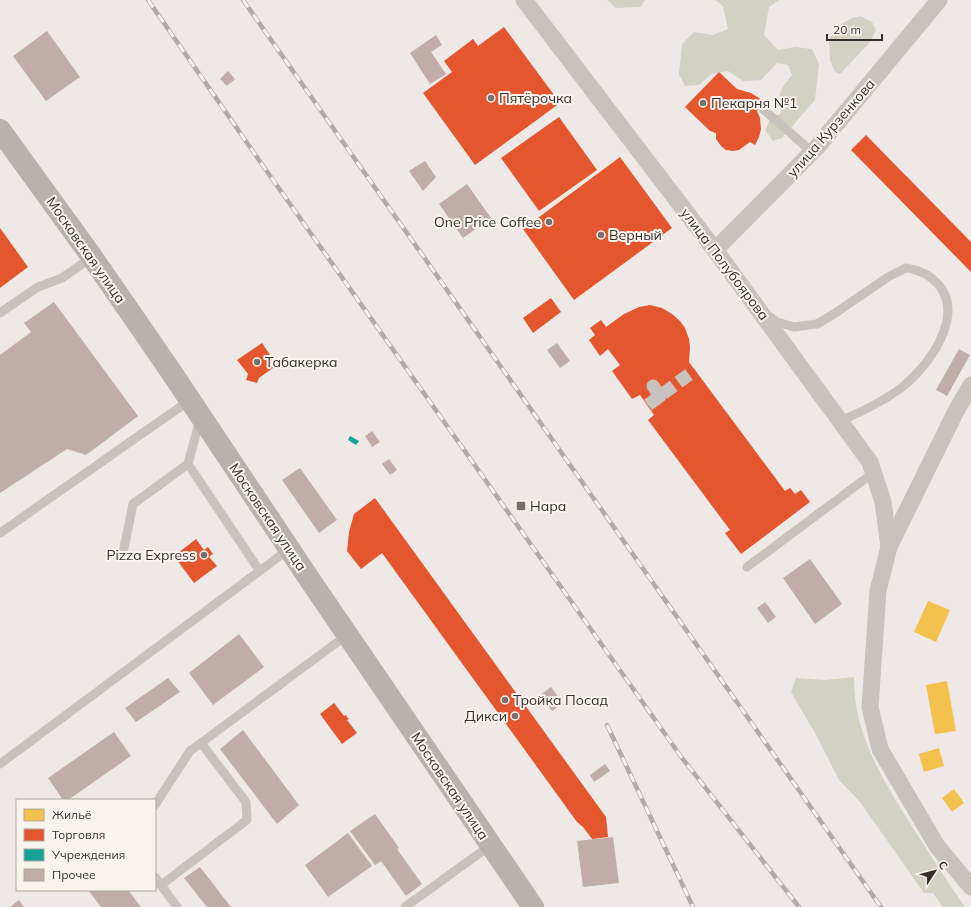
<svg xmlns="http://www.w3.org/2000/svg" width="971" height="907" viewBox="0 0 971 907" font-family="Mulish,sans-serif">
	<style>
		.green { fill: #d1d2c1 }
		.homes { fill: #f2c14e }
		.shops { fill: #e4572e }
		.public { fill: #17a398 }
		.building { fill: #c0ada9 }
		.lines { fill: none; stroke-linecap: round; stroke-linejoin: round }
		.pedestrian-tunnel { stroke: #cac4c1; stroke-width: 13; stroke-dasharray: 13 6; stroke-linecap: butt }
		.service { stroke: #c8c2be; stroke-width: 9 }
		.pedestrian { stroke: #c8c2be; stroke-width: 13 }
		.minor { stroke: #c8c2be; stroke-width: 17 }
		.secondary { stroke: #b8b2af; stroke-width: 22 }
		.rail-casing { stroke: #afaba9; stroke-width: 4.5 }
		.rail { stroke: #f9f3ee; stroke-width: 3; stroke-dasharray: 9; stroke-linecap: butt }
		.poi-dot { fill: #78706d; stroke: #f9f3ee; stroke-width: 1.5 }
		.labels { text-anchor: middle; stroke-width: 4; stroke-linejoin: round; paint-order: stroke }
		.poi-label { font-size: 14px; fill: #382f2c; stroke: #f9f3ee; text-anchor: start }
		.street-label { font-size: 14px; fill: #382f2c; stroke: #f9f3ee }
	</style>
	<rect width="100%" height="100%" fill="#eee9e6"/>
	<g class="green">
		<path d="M 607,0 L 645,0 L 641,7 L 616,8 Z"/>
		<path d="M 715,0 L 779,0 L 769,7 L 764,35 L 778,50 L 795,47 L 812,49 L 819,64 L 815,100 L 782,138 L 773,141 L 765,130 L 770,120 L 781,113 C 777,95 780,89 792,75 L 788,65 L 777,63 L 761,80 L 743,81 L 728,71 L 711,74 L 699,85 L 685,86 L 679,74 L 682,44 L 694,32 L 713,35 L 728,29 L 723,6 Z"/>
		<path d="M 861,16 L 872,22 L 876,30 L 870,42 L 840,74 L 835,72 L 830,60 L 829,39 L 841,24 L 852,18 Z"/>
		<path d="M 854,677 C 853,733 883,780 911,825 C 929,853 946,880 965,907 L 943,907 L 933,893 L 924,893 L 860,802 L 839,780 L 815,733 L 791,692 L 796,678 L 825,680 Z"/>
	</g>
	<g class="homes">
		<path d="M 928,601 L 950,610 L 936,642 L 914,632 Z"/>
		<path d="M 947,681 L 956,731 L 935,734 L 926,685 Z"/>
		<path d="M 939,748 L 944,766 L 924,772 L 919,754 Z"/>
		<path d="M 954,789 L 964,803 L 952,812 L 942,798 Z"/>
	</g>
	<g class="shops">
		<path d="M 504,27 L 560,103 L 475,165 L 423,93 L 452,72 L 444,61 L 473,39 L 478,46 Z"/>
		<path d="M 719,72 L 737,89 L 751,93 L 764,101 L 757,111 L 760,118 L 761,129 L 759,137 L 755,145 L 750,142 L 739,150 L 733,151 L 726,150 L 721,146 L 716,139 L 716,133 L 710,131 L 685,107 Z"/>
		<path d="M 559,117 L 597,170 L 539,211 L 501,158 Z"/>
		<path d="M 866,135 L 971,242 L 971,272 L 851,150 Z"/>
		<path d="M 620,157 L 672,228 L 574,300 L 523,229 Z"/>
		<path d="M 0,228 L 28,267 L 0,288 Z"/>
		<path d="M 551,298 L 561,312 L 533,333 L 523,318 Z"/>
		<path d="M 650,305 L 662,308 L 672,314 L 680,321 L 685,328 L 689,339 L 690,347 L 689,362 L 785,491 L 790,488 L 795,494 L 801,490 L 810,502 L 741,554 L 725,533 L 730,530 L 648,420 L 654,415 L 640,395 L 632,399 L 612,371 L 620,365 L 608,349 L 600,356 L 589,340 L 595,335 L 590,328 L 601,320 L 606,327 L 624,314 L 639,307 Z"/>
		<path d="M 262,343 L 277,365 L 259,378 L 257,383 L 246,380 L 248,374 L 237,360 Z"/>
		<path d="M 375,498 L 606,817 L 608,837 L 592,839 L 583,827 L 577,822 L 382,553 L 361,569 L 347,551 L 349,532 L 354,514 Z"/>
		<path d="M 196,539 L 204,550 L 208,547 L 213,554 L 209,557 L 217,566 L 194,583 L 174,556 Z"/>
		<path d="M 334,703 L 344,716 L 346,715 L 347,717 L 349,719 L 347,720 L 357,733 L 342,744 L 320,714 Z"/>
	</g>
	<path class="public" d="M 350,436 L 359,441 L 356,445 L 348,440 Z"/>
	<g class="building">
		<path d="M 47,31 L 80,77 L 46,101 L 13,56 Z"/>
		<path d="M 436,35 L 442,45 L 431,52 L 446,74 L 430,84 L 410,53 Z"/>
		<path d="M 228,71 L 235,79 L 227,86 L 220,79 Z"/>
		<path d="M 425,161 L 436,177 L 423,191 L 409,171 Z"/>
		<path d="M 467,184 L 491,218 L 463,238 L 439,204 Z"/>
		<path d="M 54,302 L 138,416 L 86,455 L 67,449 L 0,493 L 0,355 L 31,332 L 24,323 Z"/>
		<path d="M 557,343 L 570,361 L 560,368 L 547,350 Z"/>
		<path d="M 959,349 L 970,355 L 947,396 L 936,390 Z"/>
		<path d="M 372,431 L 380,442 L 372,447 L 365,436 Z"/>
		<path d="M 389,459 L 397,470 L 390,475 L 382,464 Z"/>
		<path d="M 300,468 L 337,520 L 319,533 L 282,480 Z"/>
		<path d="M 810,559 L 842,604 L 815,624 L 783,578 Z"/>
		<path d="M 765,602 L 776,617 L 768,623 L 757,608 Z"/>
		<path d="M 239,634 L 264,667 L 213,705 L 189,673 Z"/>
		<path d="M 168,678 L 180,692 L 136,722 L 125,708 Z"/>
		<path d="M 551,687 L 563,703 L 552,711 L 540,695 Z"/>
		<path d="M 243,730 L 299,805 L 277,824 L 220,749 Z"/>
		<path d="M 114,732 L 131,756 L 68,800 L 63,800 L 48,778 Z"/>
		<path d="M 605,764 L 610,771 L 594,782 L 590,775 Z"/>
		<path d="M 375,814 L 399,848 L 397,849 L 422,884 L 406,896 L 381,861 L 375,865 L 350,831 Z"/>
		<path d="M 348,833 L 372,866 L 328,897 L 305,865 Z"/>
		<path d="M 613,837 L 619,883 L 583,887 L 577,841 Z"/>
		<path d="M 200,867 L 231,907 L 207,907 L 184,878 Z"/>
		<path d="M 88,890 L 128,890 L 141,907 L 101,907 Z"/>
		<path d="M 19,900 L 24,907 L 10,907 Z"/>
	</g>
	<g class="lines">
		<path class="pedestrian-tunnel" d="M 648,405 L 691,373"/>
		<g class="service">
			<path d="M 763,109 L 812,152"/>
			<path d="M 0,313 L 38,287 L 62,278 L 92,257"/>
			<path d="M 769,316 L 777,322 L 794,327 L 817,324 L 834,314 L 888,277 L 906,268 C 911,269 917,270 921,272 C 927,274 934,280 938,284 C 966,316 928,367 901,388 C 882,402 862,412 840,421"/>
			<path d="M 200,419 L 188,464 L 259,570"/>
			<path d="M 0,533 L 190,400"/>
			<path d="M 124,548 L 133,504 L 188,464"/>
			<path d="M 747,567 L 873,473"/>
			<path d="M 0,764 L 289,549"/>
			<path d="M 155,805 L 190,751 L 347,635"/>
			<path d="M 155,877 L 177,907"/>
			<path d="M 161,885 L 247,820 L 246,802 L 201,743"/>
			<path d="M 405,907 L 491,845"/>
		</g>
		<path class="pedestrian" d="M 653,386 L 660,396"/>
		<g class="minor">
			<path d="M 524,0 L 715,250 L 870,462 L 883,502 L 889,547"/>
			<path d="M 715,250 L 818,146 L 939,0"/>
			<path d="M 971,385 L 955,413 L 889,547 L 878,591 L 870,707 L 880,749 L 937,846 L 971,887"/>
		</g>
		<path class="secondary" d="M 0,130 L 92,257 L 172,373 L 310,580 L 533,907"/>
		<g class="rail-casing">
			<g id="rail">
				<path d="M 148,0 L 261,163 L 682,758 L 799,907"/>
				<path d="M 243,0 L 881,907"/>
				<path d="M 607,725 L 693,907"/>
			</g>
		</g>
		<use href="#rail" class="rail"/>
	</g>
	<g class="poi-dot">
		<circle cx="491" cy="98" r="4"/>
		<circle cx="703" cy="103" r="4"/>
		<circle cx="549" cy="222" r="4"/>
		<circle cx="601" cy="235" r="4"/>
		<circle cx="257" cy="362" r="4"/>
		<rect x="516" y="501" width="10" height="10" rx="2"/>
		<circle cx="204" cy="555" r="4"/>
		<circle cx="505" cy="700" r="4"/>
		<circle cx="515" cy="716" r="4"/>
	</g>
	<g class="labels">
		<g class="poi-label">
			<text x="499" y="103">Пятёрочка</text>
			<text x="711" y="108">Пекарня №1</text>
			<text x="541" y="227" text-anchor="end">One Price Coffee</text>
			<text x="609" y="240">Верный</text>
			<text x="265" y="367">Табакерка</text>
			<text x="530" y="511">Нара</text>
			<text x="196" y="560" text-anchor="end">Pizza Express</text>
			<text x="513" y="705">Тройка Посад</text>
			<text x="507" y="721" text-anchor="end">Дикси</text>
		</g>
		<g class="street-label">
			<text transform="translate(831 128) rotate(-49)" y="5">улица Курзенкова</text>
			<text transform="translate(86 250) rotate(55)" y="5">Московская улица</text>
			<text transform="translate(725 264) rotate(53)" y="5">улица Полубоярова</text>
			<text transform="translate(268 517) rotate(56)" y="5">Московская улица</text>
			<text transform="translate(450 786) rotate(56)" y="5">Московская улица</text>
		</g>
	</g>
	<rect x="16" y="799" width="140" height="92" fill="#f9f3ee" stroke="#aca5a0"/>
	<rect x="24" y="809" width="20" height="12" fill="#f2c14e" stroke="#aca5a0"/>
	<text x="52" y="819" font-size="12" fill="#382f2c">Жильё</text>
	<rect x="24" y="829" width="20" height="12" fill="#e4572e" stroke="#aca5a0"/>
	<text x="52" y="839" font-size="12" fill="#382f2c">Торговля</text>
	<rect x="24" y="849" width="20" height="12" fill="#17a398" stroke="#aca5a0"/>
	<text x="52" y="859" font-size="12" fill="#382f2c">Учреждения</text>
	<rect x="24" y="869" width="20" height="12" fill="#c0ada9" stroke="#aca5a0"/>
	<text x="52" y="879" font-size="12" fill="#382f2c">Прочее</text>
	<g transform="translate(935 871) rotate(54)" stroke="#f9f3ee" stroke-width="3" paint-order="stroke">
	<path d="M0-3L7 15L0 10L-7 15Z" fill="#382f2c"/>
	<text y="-6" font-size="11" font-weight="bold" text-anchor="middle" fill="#382f2c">С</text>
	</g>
	<path d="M827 34v6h55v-6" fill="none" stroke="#382f2c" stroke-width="2"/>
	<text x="833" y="34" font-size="12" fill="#382f2c" stroke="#f9f3ee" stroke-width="3" paint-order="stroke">20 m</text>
</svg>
